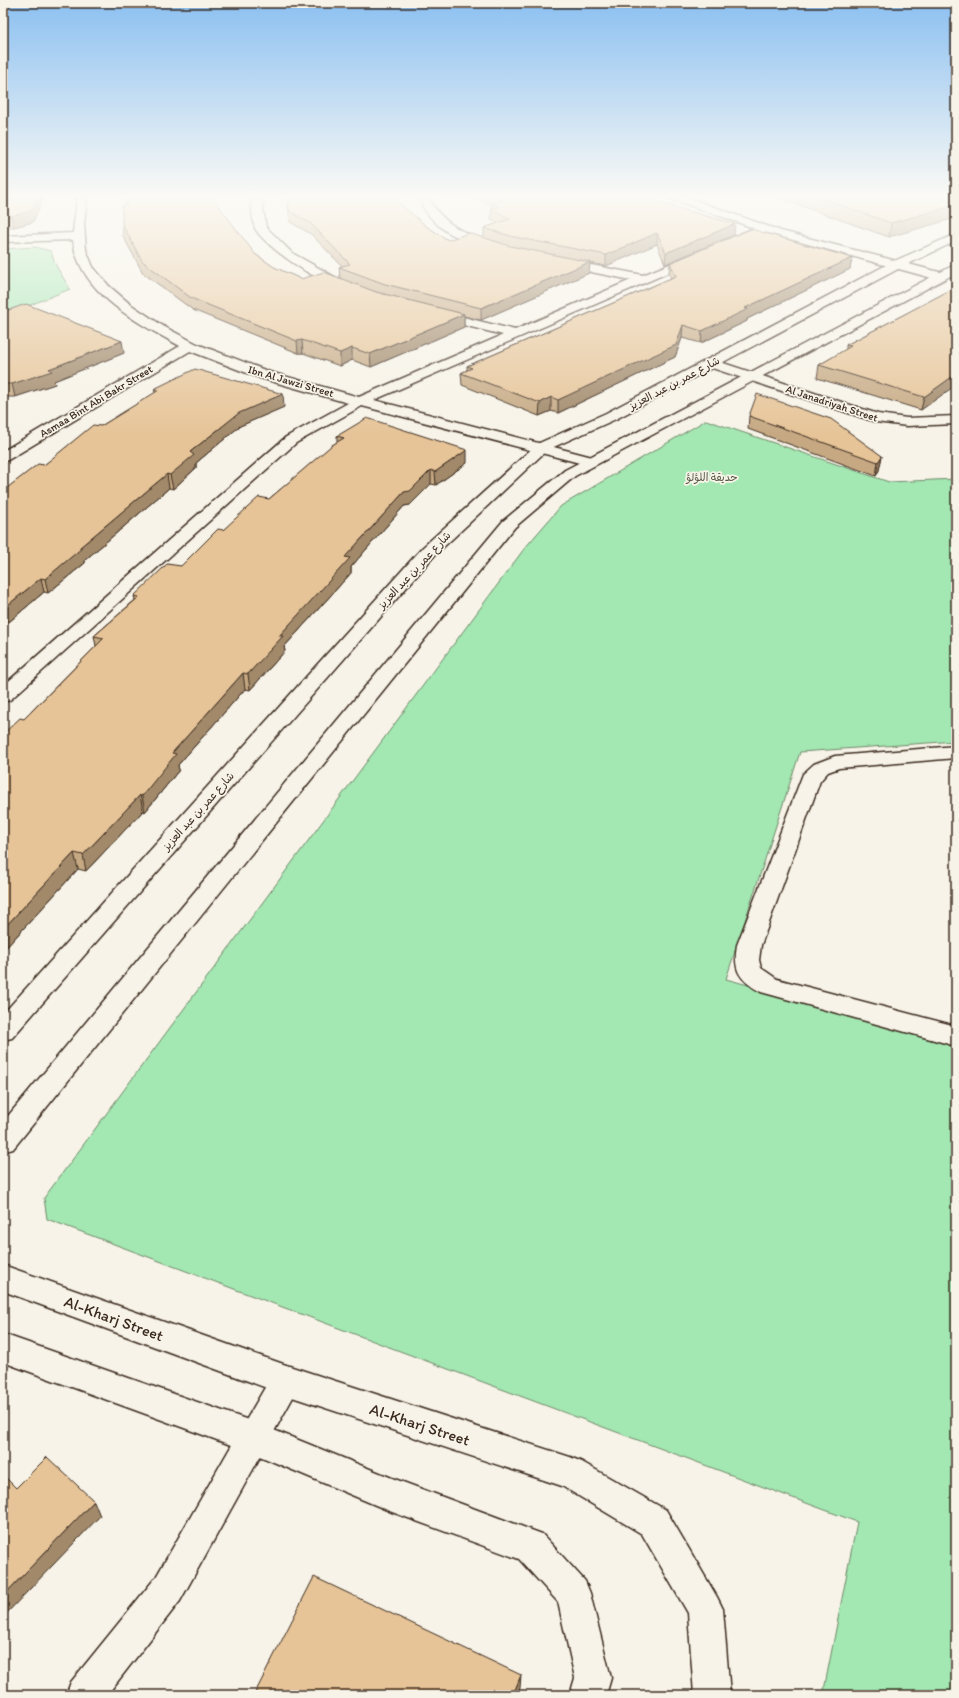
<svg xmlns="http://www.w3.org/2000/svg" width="959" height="1698" viewBox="0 0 959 1698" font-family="Itim,'Playpen Sans Arabic',sans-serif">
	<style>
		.green { fill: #a3e7b2; stroke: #6f8868 }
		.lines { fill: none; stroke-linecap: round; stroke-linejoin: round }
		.minor-casing { stroke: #3b2a1e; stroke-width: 3 }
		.tertiary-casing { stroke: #3b2a1e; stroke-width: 3 }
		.minor { fill: #f7f3e8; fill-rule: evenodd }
		.tertiary { fill: #f7f3e8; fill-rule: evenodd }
		.wall { fill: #c6a983; stroke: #3b2a1e }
		.shaded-wall { fill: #a1896a; stroke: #3b2a1e }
		.building { fill: #e6c498; stroke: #3b2a1e }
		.labels { text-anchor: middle; stroke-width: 3.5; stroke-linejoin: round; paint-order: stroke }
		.far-street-label { font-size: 11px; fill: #3b2a1e; stroke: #f7f3e8 }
		.far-park-label { font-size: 11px; fill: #555943; stroke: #f7f3e8 }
		.near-street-label { font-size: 16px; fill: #3b2a1e; stroke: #f7f3e8 }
	</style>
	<rect width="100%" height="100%" fill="#f7f3e8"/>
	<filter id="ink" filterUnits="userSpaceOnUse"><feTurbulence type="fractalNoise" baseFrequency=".025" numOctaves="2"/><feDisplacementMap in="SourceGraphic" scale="8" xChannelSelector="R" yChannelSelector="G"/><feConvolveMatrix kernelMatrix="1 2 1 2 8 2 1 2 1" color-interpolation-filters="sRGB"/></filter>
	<g filter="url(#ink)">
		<g class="green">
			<path d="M 35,247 L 51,251 L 55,264 L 70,289 L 3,316 L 3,249 Z"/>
			<path d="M 706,420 L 889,482 L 956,479 L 956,741 L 800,752 L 726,979 L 956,1042 L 956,1695 L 823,1695 L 857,1522 L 47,1219 L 44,1198 L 524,549 L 561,506 Z"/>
		</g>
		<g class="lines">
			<g class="minor-casing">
				<g id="minor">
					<path d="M 77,197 L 87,197 L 84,224 L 86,250 L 93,267 L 109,286 L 130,304 L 163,326 L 197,344 L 270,372 L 359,397 L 503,335 L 431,317 L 429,314 L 431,311 L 435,310 L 515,330 L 631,280 L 556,265 L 554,263 L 556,261 L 560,259 L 643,275 L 694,254 L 698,253 L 704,256 L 702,258 L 374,400 L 596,458 L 599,461 L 596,464 L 591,466 L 362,406 L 296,443 L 10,700 L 3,702 L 3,686 L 286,437 L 348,403 L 260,378 L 190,351 L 8,460 L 3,462 L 3,451 L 180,346 C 138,323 79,293 73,240 L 3,242 L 3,236 L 73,233 Z"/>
					<path d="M 251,197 L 261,197 L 266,227 L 292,253 L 351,286 L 349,289 C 332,293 262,245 255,228 C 252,219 252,206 251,197 Z"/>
					<path d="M 418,197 L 428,197 C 442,225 466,234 494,244 L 496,246 L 490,249 L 486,248 C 454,237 432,229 418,197 Z"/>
					<path d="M 671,197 L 686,197 L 781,231 L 943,273 L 945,276 L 939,280 L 764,232 L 734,244 L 726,244 L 724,242 L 726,240 L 754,228 L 672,199 Z"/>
					<path d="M 711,359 L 878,414 L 907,418 L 956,416 L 956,424 L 907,426 L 876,422 L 706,366 L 704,363 L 706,360 Z"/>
					<path d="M 956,746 L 956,758 L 839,768 L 828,772 L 820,781 L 761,945 L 759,960 L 761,968 L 777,979 L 956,1026 L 956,1046 L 761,992 C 739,980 733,970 737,945 L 803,774 L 814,764 L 835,756 Z"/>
					<path d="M 286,1365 L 297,1370 L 302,1380 L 297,1390 L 180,1601 L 107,1695 L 66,1695 L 71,1682 L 156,1577 L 275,1370 Z"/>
				</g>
			</g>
			<g class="tertiary-casing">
				<g id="tertiary">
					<path d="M 956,234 L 956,241 L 900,268 L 616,419 L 547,450 L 435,555 L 12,1038 L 3,1040 L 3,1014 L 423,547 L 537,444 L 606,413 L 892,262 Z"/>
					<path d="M 956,264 L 956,273 L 575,476 L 515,527 L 13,1149 L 3,1152 L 3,1122 L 503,521 L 565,470 Z"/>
					<path d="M 3,1265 L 286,1365 L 570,1457 L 582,1462 L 666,1510 L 717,1597 L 723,1609 L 730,1695 L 694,1695 L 688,1613 L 642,1534 L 562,1486 L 286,1395 L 3,1291 Z"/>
					<path d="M 3,1334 L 254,1422 L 392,1478 L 542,1534 L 585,1581 L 590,1593 L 611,1678 L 606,1695 L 570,1695 L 575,1678 L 558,1602 L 519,1559 L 392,1512 L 250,1452 L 3,1362 Z"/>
				</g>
			</g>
			<use href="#minor" class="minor"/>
			<use href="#tertiary" class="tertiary"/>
		</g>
		<g class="wall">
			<path d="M 3,197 L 33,222 L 14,227 L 3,227 Z"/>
			<path d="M 287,197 L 392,197 L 426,226 L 448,240 L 484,238 L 484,228 L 498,223 L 491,219 L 492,206 L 474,197 L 639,197 L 734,235 L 665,264 L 657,244 L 606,266 L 590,263 L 589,273 L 481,320 L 464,316 L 464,327 L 371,367 L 352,360 L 340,366 L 303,353 L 298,353 L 193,310 L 143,273 L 123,236 L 122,224 L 255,254 L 274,267 L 301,279 L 340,278 L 339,267 L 342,266 L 311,234 L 290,222 Z"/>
			<path d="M 776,197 L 940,197 L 889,237 Z"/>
			<path d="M 852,258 L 850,269 L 747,319 L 747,321 L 701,343 L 682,338 L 675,357 L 558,413 L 551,411 L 539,416 L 462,385 L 461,373 L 467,370 L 467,366 L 671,278 L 669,274 L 670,263 Z"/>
			<path d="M 956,287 L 921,410 L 817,378 L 819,365 L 846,350 L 846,345 Z"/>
			<path d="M 3,312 L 124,353 L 54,381 L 55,384 L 15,397 L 7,397 L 3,398 Z"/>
			<path d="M 154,389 L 284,407 L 240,426 L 196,463 L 196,468 L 173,489 L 169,488 L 85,560 L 85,563 L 48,593 L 44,592 L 3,627 L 44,465 L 101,426 L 155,393 Z"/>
			<path d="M 749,416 L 882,456 L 879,470 L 876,476 L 748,429 Z"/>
			<path d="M 337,436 L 467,463 L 436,485 L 431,484 L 410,505 L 404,506 L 351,567 L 351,573 L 284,647 L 285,651 L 250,690 L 245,689 L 178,765 L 179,770 L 145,812 L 143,811 L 86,871 L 78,869 L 3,951 L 3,734 L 24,719 L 96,646 L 94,636 L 135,600 L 134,596 L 181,566 L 223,530 L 269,499 L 337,442 Z"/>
		</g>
		<g class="shaded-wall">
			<path d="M 37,197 L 44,197 L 33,222 L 14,227 L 11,216 Z"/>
			<path d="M 956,205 L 956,218 L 889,237 L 891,223 Z"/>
			<path d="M 735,224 L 734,235 L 665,264 L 666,253 Z"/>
			<path d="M 657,233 L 657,244 L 606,266 L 606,255 Z"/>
			<path d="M 852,258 L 850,269 L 747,319 L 747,321 L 701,343 L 702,331 L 745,308 Z"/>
			<path d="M 590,262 L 589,273 L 481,320 L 481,308 Z"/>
			<path d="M 464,314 L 464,327 L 371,367 L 370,354 Z"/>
			<path d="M 683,325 L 682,338 L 675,357 L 558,413 L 558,400 Z"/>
			<path d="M 302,340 L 303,353 L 298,353 L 297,341 Z"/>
			<path d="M 122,341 L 124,353 L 54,381 L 55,384 L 15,397 L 12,384 L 49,369 Z"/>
			<path d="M 352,348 L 352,360 L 340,366 L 340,353 Z"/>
			<path d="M 956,374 L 956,385 L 921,410 L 924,397 Z"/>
			<path d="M 3,384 L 4,384 L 7,397 L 3,398 Z"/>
			<path d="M 283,394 L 284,407 L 240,426 L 196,463 L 196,468 L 173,489 L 170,475 L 190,452 L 239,413 Z"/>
			<path d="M 551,397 L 551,411 L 539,416 L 540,403 Z"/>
			<path d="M 467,450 L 467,463 L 436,485 L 435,472 Z"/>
			<path d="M 882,456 L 879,470 L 876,476 L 878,462 Z"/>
			<path d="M 431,470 L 431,484 L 410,505 L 404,506 L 351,567 L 351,573 L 284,647 L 285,651 L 250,690 L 248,674 L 279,636 L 345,557 L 404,492 Z"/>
			<path d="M 167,474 L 169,488 L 85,560 L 85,563 L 48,593 L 45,579 L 79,548 Z"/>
			<path d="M 41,578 L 44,592 L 3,627 L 3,609 Z"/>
			<path d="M 243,673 L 245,689 L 178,765 L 179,770 L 145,812 L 142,796 L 172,753 Z"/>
			<path d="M 140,795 L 143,811 L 86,871 L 83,855 Z"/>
			<path d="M 74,853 L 78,869 L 3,951 L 3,929 Z"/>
			<path d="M 94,1501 L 100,1516 L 3,1617 L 3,1596 Z"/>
			<path d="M 521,1675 L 520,1688 L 518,1695 L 513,1695 Z"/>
		</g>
		<g class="building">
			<path d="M 3,197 L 37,197 L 31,211 L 11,216 L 3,216 Z"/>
			<path d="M 127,197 L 212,197 L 255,254 L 274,267 L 301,279 L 324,272 L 376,292 L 464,314 L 370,354 L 352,348 L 340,353 L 302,340 L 297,341 L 191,298 L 142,261 L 122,224 L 122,206 L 127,204 Z"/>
			<path d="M 288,197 L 392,197 L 426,226 L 448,240 L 469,233 L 510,246 L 590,262 L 481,308 L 385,284 L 339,267 L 350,264 L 310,223 L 289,211 Z"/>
			<path d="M 494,197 L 639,197 L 735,224 L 666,253 L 657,233 L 606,255 L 514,237 L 484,228 L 510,219 L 491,208 L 499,207 L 492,203 L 502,201 Z"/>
			<path d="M 817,197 L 940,197 L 956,202 L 956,205 L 891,223 Z"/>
			<path d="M 751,229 L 852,258 L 745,308 L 748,309 L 702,331 L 683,325 L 676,345 L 558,400 L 551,397 L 540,403 L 461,373 L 472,368 L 467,366 L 676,276 L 670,263 Z"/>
			<path d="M 956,287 L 956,374 L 924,397 L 819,365 L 851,346 L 846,345 Z"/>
			<path d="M 26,304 L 122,341 L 49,369 L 52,371 L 12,384 L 3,384 L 3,312 Z"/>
			<path d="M 195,369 L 283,394 L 239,413 L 190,452 L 194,455 L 170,475 L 167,474 L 79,548 L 82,548 L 45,579 L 41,578 L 3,609 L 3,491 L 38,464 L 44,465 L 93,425 L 101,426 L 159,390 L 154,389 Z"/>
			<path d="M 757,394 L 831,419 L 882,456 L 878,462 L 749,416 Z"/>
			<path d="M 367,418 L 467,450 L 435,472 L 431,470 L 410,491 L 404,492 L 345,557 L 350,558 L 279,636 L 283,636 L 248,674 L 243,673 L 172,753 L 176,754 L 142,796 L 140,795 L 83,855 L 74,853 L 3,929 L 3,734 L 20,718 L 24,719 L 104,638 L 94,636 L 139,597 L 134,596 L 167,564 L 181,566 L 218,529 L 223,530 L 259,497 L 269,499 L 332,445 L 344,438 L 337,436 Z"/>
			<path d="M 47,1457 L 94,1501 L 3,1596 L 3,1475 L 16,1488 Z"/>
			<path d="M 314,1577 L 521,1675 L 513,1695 L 254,1695 Z"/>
		</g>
	</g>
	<linearGradient id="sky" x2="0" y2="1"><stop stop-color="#8cc0f1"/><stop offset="0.45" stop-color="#fbfaf5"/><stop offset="1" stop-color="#fbfaf5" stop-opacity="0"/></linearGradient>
	<rect width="959" height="435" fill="url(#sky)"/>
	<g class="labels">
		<g class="far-street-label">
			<text transform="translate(291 381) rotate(16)" y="4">Ibn Al Jawzi Street</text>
			<text transform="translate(674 383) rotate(-28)" y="4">شارع عمر بن عبد العزيز</text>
			<text transform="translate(96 401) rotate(-31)" y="4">Asmaa Bint Abi Bakr Street</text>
			<text transform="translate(832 403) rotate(18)" y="4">Al Janadriyah Street</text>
			<text transform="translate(414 570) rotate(-47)" y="4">شارع عمر بن عبد العزيز</text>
			<text transform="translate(198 811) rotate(-48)" y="4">شارع عمر بن عبد العزيز</text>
		</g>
		<g class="far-park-label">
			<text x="712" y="481">حديقة اللؤلؤ</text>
		</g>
		<g class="near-street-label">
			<text transform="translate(114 1318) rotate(20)" y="6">Al-Kharj Street</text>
			<text transform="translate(420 1424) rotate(18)" y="6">Al-Kharj Street</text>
		</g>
	</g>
	<rect width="959" height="1698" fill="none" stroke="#f7f3e8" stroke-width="16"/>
	<rect x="8" y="8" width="943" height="1682" fill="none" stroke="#3b2a1e" stroke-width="1.5" filter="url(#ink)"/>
</svg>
